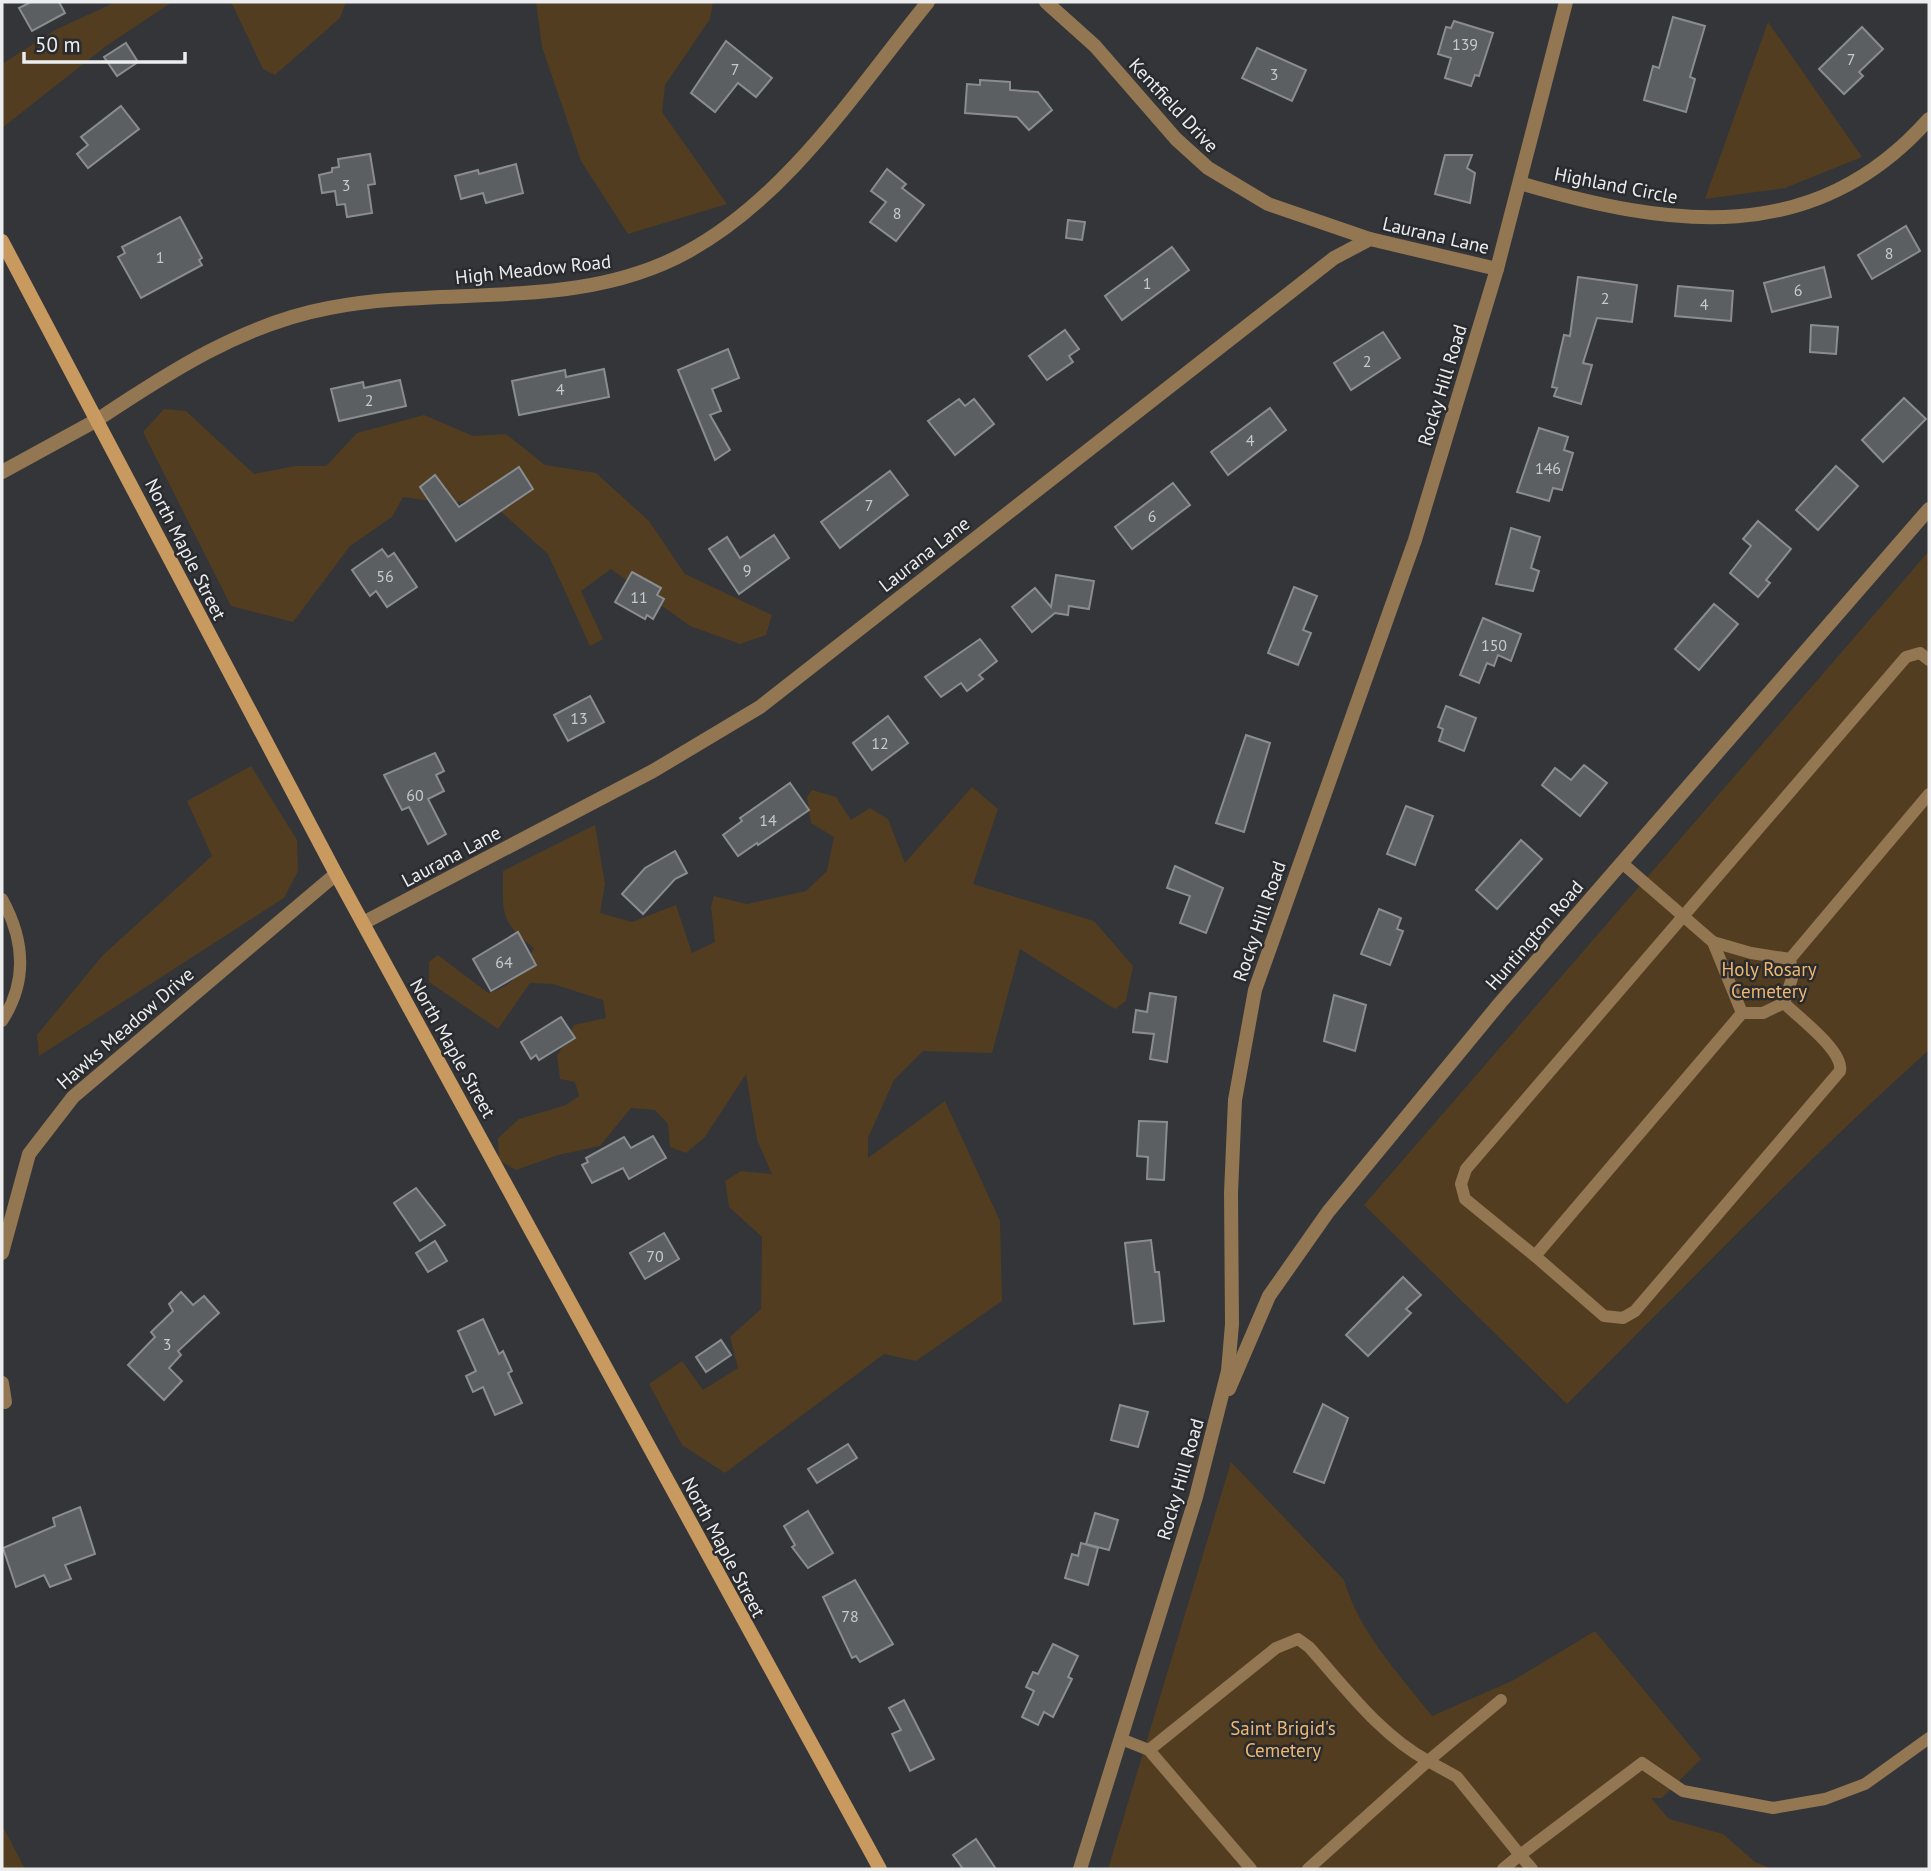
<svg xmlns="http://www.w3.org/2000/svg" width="1931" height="1871" viewBox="0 0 1931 1871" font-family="'PT Sans',sans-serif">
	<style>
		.green { fill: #523d21 }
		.building { fill: #5c5f62; stroke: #898d90; stroke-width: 2 }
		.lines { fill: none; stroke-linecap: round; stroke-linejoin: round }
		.service { stroke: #937652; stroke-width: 12 }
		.minor { stroke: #937652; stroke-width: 14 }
		.tertiary { stroke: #937652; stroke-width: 14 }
		.secondary { stroke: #c99a5f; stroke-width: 14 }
		.labels { text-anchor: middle; stroke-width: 5; stroke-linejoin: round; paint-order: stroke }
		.number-label { font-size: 16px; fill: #c7cacb }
		.street-label { font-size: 19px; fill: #ebedee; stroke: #292b2e }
		.park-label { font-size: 19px; fill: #efb771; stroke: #292b2e }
	</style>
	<rect width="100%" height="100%" fill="#333538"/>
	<g class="green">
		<path d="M 116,2 L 172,2 L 106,46 L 2,128 L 2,64 L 57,29 Z"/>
		<path d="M 231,2 L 346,2 L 340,18 L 275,75 L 263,69 Z"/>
		<path d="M 536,2 L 713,2 L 710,19 L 665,85 L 662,112 L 727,204 L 628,234 L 581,161 L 542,47 Z"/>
		<path d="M 1768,22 L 1862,157 L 1785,188 L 1705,199 Z"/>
		<path d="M 164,409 L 186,411 L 254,474 L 295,466 L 326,466 L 357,433 L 424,415 L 473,436 L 506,434 L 545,465 L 596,473 L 649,521 L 685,574 L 772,615 L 766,635 L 740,644 L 690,626 L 611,569 L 581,591 L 603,639 L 590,646 L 548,554 L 487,499 L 445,503 L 403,497 L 392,517 L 350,546 L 293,622 L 231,606 L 143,432 Z"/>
		<path d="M 1929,551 L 1929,1050 C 1803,1163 1687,1285 1567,1404 L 1364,1205 Z"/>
		<path d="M 251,766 L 297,840 L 298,871 L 284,898 L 39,1056 L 37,1035 L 102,956 L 212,856 L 187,801 Z"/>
		<path d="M 972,787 L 998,809 L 973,884 L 1094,921 L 1133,966 L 1126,1001 L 1115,1009 L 1020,949 L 992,1053 L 923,1051 L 894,1080 L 868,1138 L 868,1158 L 945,1101 L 1000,1221 L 1002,1301 L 916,1361 L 884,1354 L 725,1473 L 682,1445 L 649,1384 L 682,1361 L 703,1390 L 738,1368 L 730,1337 L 761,1309 L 762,1237 L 729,1207 L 725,1181 L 741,1171 L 772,1174 L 757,1140 L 746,1074 L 705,1137 L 686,1153 L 670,1147 L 668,1124 L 655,1110 L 631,1108 L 600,1146 L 558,1155 L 516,1170 L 499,1160 L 498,1138 L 519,1119 L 566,1105 L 579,1096 L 575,1082 L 560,1079 L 557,1056 L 574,1025 L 606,1018 L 603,1000 L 553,984 L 530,983 L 498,1029 L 429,982 L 429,962 L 438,955 L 488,993 C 513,987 522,971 534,948 C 499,921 503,913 503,871 L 595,825 L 605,884 L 600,913 L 632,922 L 676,905 L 692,953 L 715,942 L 711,907 L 714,896 L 747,904 L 806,891 L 827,871 L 834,837 L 811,823 L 807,797 L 812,790 L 836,797 L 851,820 L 870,808 L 888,819 L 905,863 Z"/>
		<path d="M 1231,1462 L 1344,1580 C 1359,1632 1399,1674 1432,1716 L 1512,1681 L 1595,1631 L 1701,1759 L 1662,1798 L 1651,1798 L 1669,1819 L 1723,1834 L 1755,1862 L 1772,1869 L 1108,1869 Z"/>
		<path d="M 2,1825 L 25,1869 L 2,1869 Z"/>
	</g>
	<g class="building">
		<path d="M 31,2 L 59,2 L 65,13 L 32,31 L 19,8 Z"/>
		<path d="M 1673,17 L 1705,26 L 1690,77 L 1695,79 L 1686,112 L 1644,100 L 1653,66 L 1659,68 Z"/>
		<path d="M 1454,21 L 1493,33 L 1479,76 L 1475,75 L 1471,86 L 1445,78 L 1451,58 L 1438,54 L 1446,27 L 1451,28 Z"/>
		<path d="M 1862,27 L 1883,49 L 1859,72 L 1863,76 L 1844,94 L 1819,69 Z"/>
		<path d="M 726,41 L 772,78 L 756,97 L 738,83 L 715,112 L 691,93 Z"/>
		<path d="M 126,43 L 138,62 L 117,76 L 104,57 Z"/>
		<path d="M 1257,48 L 1306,70 L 1292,101 L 1242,78 Z"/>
		<path d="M 980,80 L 1010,82 L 1010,90 L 1038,92 L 1052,110 L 1029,130 L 1017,117 L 965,113 L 967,84 L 980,85 Z"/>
		<path d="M 121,106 L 139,129 L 88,168 L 77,154 L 88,145 L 81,137 Z"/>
		<path d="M 370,154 L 375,184 L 368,185 L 372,213 L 347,217 L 345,204 L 337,205 L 335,191 L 322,193 L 319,175 L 332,172 L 332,168 L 339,167 L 338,159 Z"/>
		<path d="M 1445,155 L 1472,155 L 1467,168 L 1475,173 L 1470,203 L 1435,194 Z"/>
		<path d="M 516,164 L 523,193 L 486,203 L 483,193 L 461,199 L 455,176 L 478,170 L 479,174 Z"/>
		<path d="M 887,169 L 906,184 L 902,188 L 924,205 L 896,241 L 870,222 L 886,202 L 871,191 Z"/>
		<path d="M 180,217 L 202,258 L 199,260 L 202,265 L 141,298 L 118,257 L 125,253 L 122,247 Z"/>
		<path d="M 1068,220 L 1085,222 L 1082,240 L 1066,238 Z"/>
		<path d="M 1906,226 L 1920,251 L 1872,279 L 1858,255 Z"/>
		<path d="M 1172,247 L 1189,270 L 1122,320 L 1105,296 Z"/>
		<path d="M 1824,267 L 1831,297 L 1772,312 L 1764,283 Z"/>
		<path d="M 1578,277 L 1637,285 L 1632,322 L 1597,318 L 1583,363 L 1592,365 L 1581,404 L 1554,396 L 1557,388 L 1552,387 L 1564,335 L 1570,336 Z"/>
		<path d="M 1678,286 L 1733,291 L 1731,321 L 1675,316 Z"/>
		<path d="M 1811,325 L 1838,327 L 1836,354 L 1810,352 Z"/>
		<path d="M 1065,330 L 1079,349 L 1069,356 L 1073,362 L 1047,380 L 1029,356 Z"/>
		<path d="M 1383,332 L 1400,358 L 1351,390 L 1334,363 Z"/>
		<path d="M 728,349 L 739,378 L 712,389 L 721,411 L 710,415 L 730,450 L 715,460 L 678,370 Z"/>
		<path d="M 604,369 L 609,397 L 519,415 L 512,381 L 565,370 L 566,377 Z"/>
		<path d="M 400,380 L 406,406 L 339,421 L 331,389 L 363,382 L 364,388 Z"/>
		<path d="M 1904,398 L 1926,419 L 1883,462 L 1862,440 Z"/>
		<path d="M 959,399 L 965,406 L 974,399 L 994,424 L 955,455 L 928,421 Z"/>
		<path d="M 1270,408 L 1286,430 L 1228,475 L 1211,452 Z"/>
		<path d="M 1539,428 L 1568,437 L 1564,450 L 1573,453 L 1562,490 L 1553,488 L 1549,501 L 1517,492 Z"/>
		<path d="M 1836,466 L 1858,486 L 1818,530 L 1796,510 Z"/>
		<path d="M 519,467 L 533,489 L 456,541 L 420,487 L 435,475 L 459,507 Z"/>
		<path d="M 890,471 L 908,495 L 840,548 L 821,522 Z"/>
		<path d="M 1173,483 L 1190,505 L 1132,549 L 1115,527 Z"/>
		<path d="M 1758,521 L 1791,549 L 1766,580 L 1770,583 L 1758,597 L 1730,573 L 1751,546 L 1743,539 Z"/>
		<path d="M 1511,528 L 1540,537 L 1531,568 L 1539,571 L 1533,591 L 1496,584 Z"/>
		<path d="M 774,535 L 789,558 L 739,594 L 709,549 L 727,537 L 740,558 Z"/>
		<path d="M 382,549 L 388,557 L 394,553 L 417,587 L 387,607 L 376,591 L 370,596 L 352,570 Z"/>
		<path d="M 632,572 L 661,588 L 657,595 L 664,599 L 653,619 L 647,615 L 645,619 L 615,602 Z"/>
		<path d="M 1056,575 L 1094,581 L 1089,609 L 1069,606 L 1068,615 L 1055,613 L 1032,632 L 1012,607 L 1035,588 L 1051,607 Z"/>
		<path d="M 1294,587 L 1317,596 L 1303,630 L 1311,633 L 1298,665 L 1268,653 Z"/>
		<path d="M 1714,604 L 1738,624 L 1699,670 L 1675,649 Z"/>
		<path d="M 1483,618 L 1521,634 L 1511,661 L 1498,655 L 1494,666 L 1487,663 L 1479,683 L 1460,675 Z"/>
		<path d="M 980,639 L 997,661 L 979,675 L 983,679 L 967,691 L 961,683 L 941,697 L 925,677 Z"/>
		<path d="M 590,696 L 604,722 L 568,741 L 554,715 Z"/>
		<path d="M 1446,706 L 1476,718 L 1464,751 L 1439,741 L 1443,729 L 1438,727 Z"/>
		<path d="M 888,716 L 908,743 L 872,770 L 853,743 Z"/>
		<path d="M 1246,735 L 1270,743 L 1244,832 L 1216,823 Z"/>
		<path d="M 435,753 L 444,771 L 436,775 L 444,791 L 428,799 L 446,834 L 428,844 L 409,807 L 402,810 L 384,775 Z"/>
		<path d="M 1584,765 L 1607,783 L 1580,816 L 1542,785 L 1555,768 L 1571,780 Z"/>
		<path d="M 790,783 L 809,810 L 758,845 L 757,843 L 738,856 L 723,835 L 742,821 L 740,818 Z"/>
		<path d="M 1406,806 L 1433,816 L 1415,865 L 1387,854 Z"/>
		<path d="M 1521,840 L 1542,859 L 1497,909 L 1476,890 Z"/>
		<path d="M 675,851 L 687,873 L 675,879 L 643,914 L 622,894 L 645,868 Z"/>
		<path d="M 1175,866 L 1223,888 L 1206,933 L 1180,923 L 1190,896 L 1167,888 Z"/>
		<path d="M 1379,909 L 1401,918 L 1397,929 L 1403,931 L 1390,965 L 1361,954 Z"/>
		<path d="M 518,932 L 536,965 L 491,991 L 473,959 Z"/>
		<path d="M 1150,993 L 1176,997 L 1167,1062 L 1150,1059 L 1154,1034 L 1133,1032 L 1136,1010 L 1147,1012 Z"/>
		<path d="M 1334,995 L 1366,1005 L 1355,1051 L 1324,1041 Z"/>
		<path d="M 561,1017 L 575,1038 L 539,1060 L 536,1055 L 531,1059 L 521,1042 Z"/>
		<path d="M 1139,1121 L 1167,1122 L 1164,1180 L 1147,1179 L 1148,1157 L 1137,1156 Z"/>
		<path d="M 653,1136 L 666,1158 L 629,1179 L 623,1168 L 592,1183 L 582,1165 L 588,1162 L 586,1158 L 624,1137 L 631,1148 Z"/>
		<path d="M 416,1188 L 445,1225 L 420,1241 L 394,1203 Z"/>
		<path d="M 664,1233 L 679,1259 L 645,1279 L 630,1253 Z"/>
		<path d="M 1151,1240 L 1155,1272 L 1159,1272 L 1164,1321 L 1134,1324 L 1125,1243 Z"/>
		<path d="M 435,1241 L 447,1261 L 428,1272 L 416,1253 Z"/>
		<path d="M 1403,1277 L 1421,1295 L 1406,1309 L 1411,1313 L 1368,1356 L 1346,1335 Z"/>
		<path d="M 181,1292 L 193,1305 L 204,1296 L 219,1313 L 178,1351 L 181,1355 L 169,1368 L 182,1381 L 164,1400 L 128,1365 L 155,1337 L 151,1332 L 173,1311 L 169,1304 Z"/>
		<path d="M 483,1319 L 499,1354 L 503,1351 L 512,1371 L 508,1373 L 522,1403 L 495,1415 L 483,1387 L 473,1392 L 466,1376 L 476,1371 L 458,1331 Z"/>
		<path d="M 721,1340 L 731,1355 L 706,1372 L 696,1357 Z"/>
		<path d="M 1323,1404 L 1348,1418 L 1324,1483 L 1294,1472 Z"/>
		<path d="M 1120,1405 L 1148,1412 L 1138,1447 L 1111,1440 Z"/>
		<path d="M 848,1444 L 857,1458 L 817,1483 L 808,1469 Z"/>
		<path d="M 80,1507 L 95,1554 L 65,1565 L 71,1579 L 50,1587 L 44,1575 L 16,1587 L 3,1548 L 55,1526 L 53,1518 Z"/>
		<path d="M 808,1511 L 833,1553 L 808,1568 L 792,1547 L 795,1545 L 784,1526 Z"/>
		<path d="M 1095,1513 L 1118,1520 L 1109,1550 L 1086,1544 Z"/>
		<path d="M 1081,1543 L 1098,1548 L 1088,1585 L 1065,1578 L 1072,1554 L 1078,1556 Z"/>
		<path d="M 855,1580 L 893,1644 L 860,1662 L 856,1656 L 852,1658 L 823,1597 Z"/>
		<path d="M 1053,1644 L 1078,1656 L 1068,1677 L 1072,1679 L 1053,1717 L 1044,1712 L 1038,1725 L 1022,1717 L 1034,1691 L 1026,1687 L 1033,1672 L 1038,1674 Z"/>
		<path d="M 904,1700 L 934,1759 L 910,1771 L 892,1734 L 901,1730 L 889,1708 Z"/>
		<path d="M 976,1839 L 996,1869 L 963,1869 L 953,1855 Z"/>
	</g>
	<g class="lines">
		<g class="service">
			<path d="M 1929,660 L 1920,653 L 1906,657 L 1466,1169 L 1461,1184 L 1465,1199 L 1535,1256 L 1742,1013 L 1763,1013 L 1784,1003 L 1793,975 L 1790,959 L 1929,794"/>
			<path d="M 1622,863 L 1713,942"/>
			<path d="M 2,899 C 24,939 28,981 2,1021"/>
			<path d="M 1742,1013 L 1713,942 L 1751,953 L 1790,959"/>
			<path d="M 1535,1256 L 1604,1316 L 1623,1318 L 1635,1311 L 1840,1071 C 1844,1051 1799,1018 1784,1003"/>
			<path d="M 1501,1700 L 1428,1761 L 1457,1777 L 1520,1855 L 1642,1763 L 1683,1791 L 1773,1808 L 1825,1799 L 1865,1784 L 1929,1738"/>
			<path d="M 1121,1739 L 1149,1750 L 1251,1869"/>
			<path d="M 1149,1750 L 1276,1648 L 1298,1639 L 1309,1647 C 1346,1688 1379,1734 1428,1761 L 1308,1869"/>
			<path d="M 1503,1869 L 1520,1855 L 1532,1869"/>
		</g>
		<g class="minor">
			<path d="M 1046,2 L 1095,46 L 1176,139 L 1208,168 L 1268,204 L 1370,239"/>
			<path d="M 1520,183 C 1669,227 1814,249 1929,119"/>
			<path d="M 97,420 C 169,372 243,324 329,308 C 447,285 578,312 687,252 C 787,198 857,89 928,2"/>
			<path d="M 363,923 L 653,771 L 760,707 L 1334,258 L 1370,239 L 1497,269"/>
			<path d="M 2,1253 L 29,1154 L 73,1097 L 336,874"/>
			<path d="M 2,1383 L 5,1402"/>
			<path d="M 1229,1389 L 1269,1296 L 1328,1212 L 1500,1003 L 1929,509"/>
		</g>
		<g class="tertiary">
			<path d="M 2,472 L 97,420"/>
			<path d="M 1080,1869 L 1196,1497 L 1228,1371 L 1232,1324 L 1231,1193 L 1235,1100 L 1255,990 L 1415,540 L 1497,269 L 1566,2"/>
		</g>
		<path class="secondary" d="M 2,241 L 336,874 L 880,1869"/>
	</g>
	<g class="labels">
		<g class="number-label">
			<text x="1465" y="50">139</text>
			<text x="1851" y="65">7</text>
			<text x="735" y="75">7</text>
			<text x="1274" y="80">3</text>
			<text x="346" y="191">3</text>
			<text x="897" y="219">8</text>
			<text x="1889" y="259">8</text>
			<text x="160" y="263">1</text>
			<text x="1147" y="289">1</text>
			<text x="1798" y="296">6</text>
			<text x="1605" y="304">2</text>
			<text x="1704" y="310">4</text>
			<text x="1367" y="367">2</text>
			<text x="560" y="395">4</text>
			<text x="369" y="406">2</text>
			<text x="1250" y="446">4</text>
			<text x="1548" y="474">146</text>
			<text x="869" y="511">7</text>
			<text x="1152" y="522">6</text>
			<text x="747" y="576">9</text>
			<text x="385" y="582">56</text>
			<text x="639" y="603">11</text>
			<text x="1494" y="651">150</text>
			<text x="579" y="724">13</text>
			<text x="880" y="749">12</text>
			<text x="415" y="801">60</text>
			<text x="768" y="826">14</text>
			<text x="504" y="968">64</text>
			<text x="655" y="1262">70</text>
			<text x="167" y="1350">3</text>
			<text x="850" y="1622">78</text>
		</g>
		<g class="street-label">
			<text transform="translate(1174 105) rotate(47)" y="7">Kentfield Drive</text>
			<text transform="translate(1616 185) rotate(11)" y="7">Highland Circle</text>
			<text transform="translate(1436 235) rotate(13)" y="7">Laurana Lane</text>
			<text transform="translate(533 269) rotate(-6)" y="7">High Meadow Road</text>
			<text transform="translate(1442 385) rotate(-73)" y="7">Rocky Hill Road</text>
			<text transform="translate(186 549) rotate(63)" y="7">North Maple Street</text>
			<text transform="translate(924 554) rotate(-38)" y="7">Laurana Lane</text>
			<text transform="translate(451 856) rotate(-28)" y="7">Laurana Lane</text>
			<text transform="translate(1259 921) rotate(-71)" y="7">Rocky Hill Road</text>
			<text transform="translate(1534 935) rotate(-49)" y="7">Huntington Road</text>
			<text transform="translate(125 1028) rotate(-41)" y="7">Hawks Meadow Drive</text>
			<text transform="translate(453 1048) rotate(61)" y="7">North Maple Street</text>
			<text transform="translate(1180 1479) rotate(-74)" y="7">Rocky Hill Road</text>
			<text transform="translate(724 1547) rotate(62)" y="7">North Maple Street</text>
		</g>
		<g class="park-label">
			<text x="1769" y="976">Holy Rosary<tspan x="1769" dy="22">Cemetery</tspan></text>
			<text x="1283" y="1735">Saint Brigid's<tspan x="1283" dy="22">Cemetery</tspan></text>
		</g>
	</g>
	<rect width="1931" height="1871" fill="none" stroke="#ebedee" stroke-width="7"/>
	<path d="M24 52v10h161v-10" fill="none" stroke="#ebedee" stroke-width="3.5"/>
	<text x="35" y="52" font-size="21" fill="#ebedee" stroke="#292b2e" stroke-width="5" paint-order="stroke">50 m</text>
</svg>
